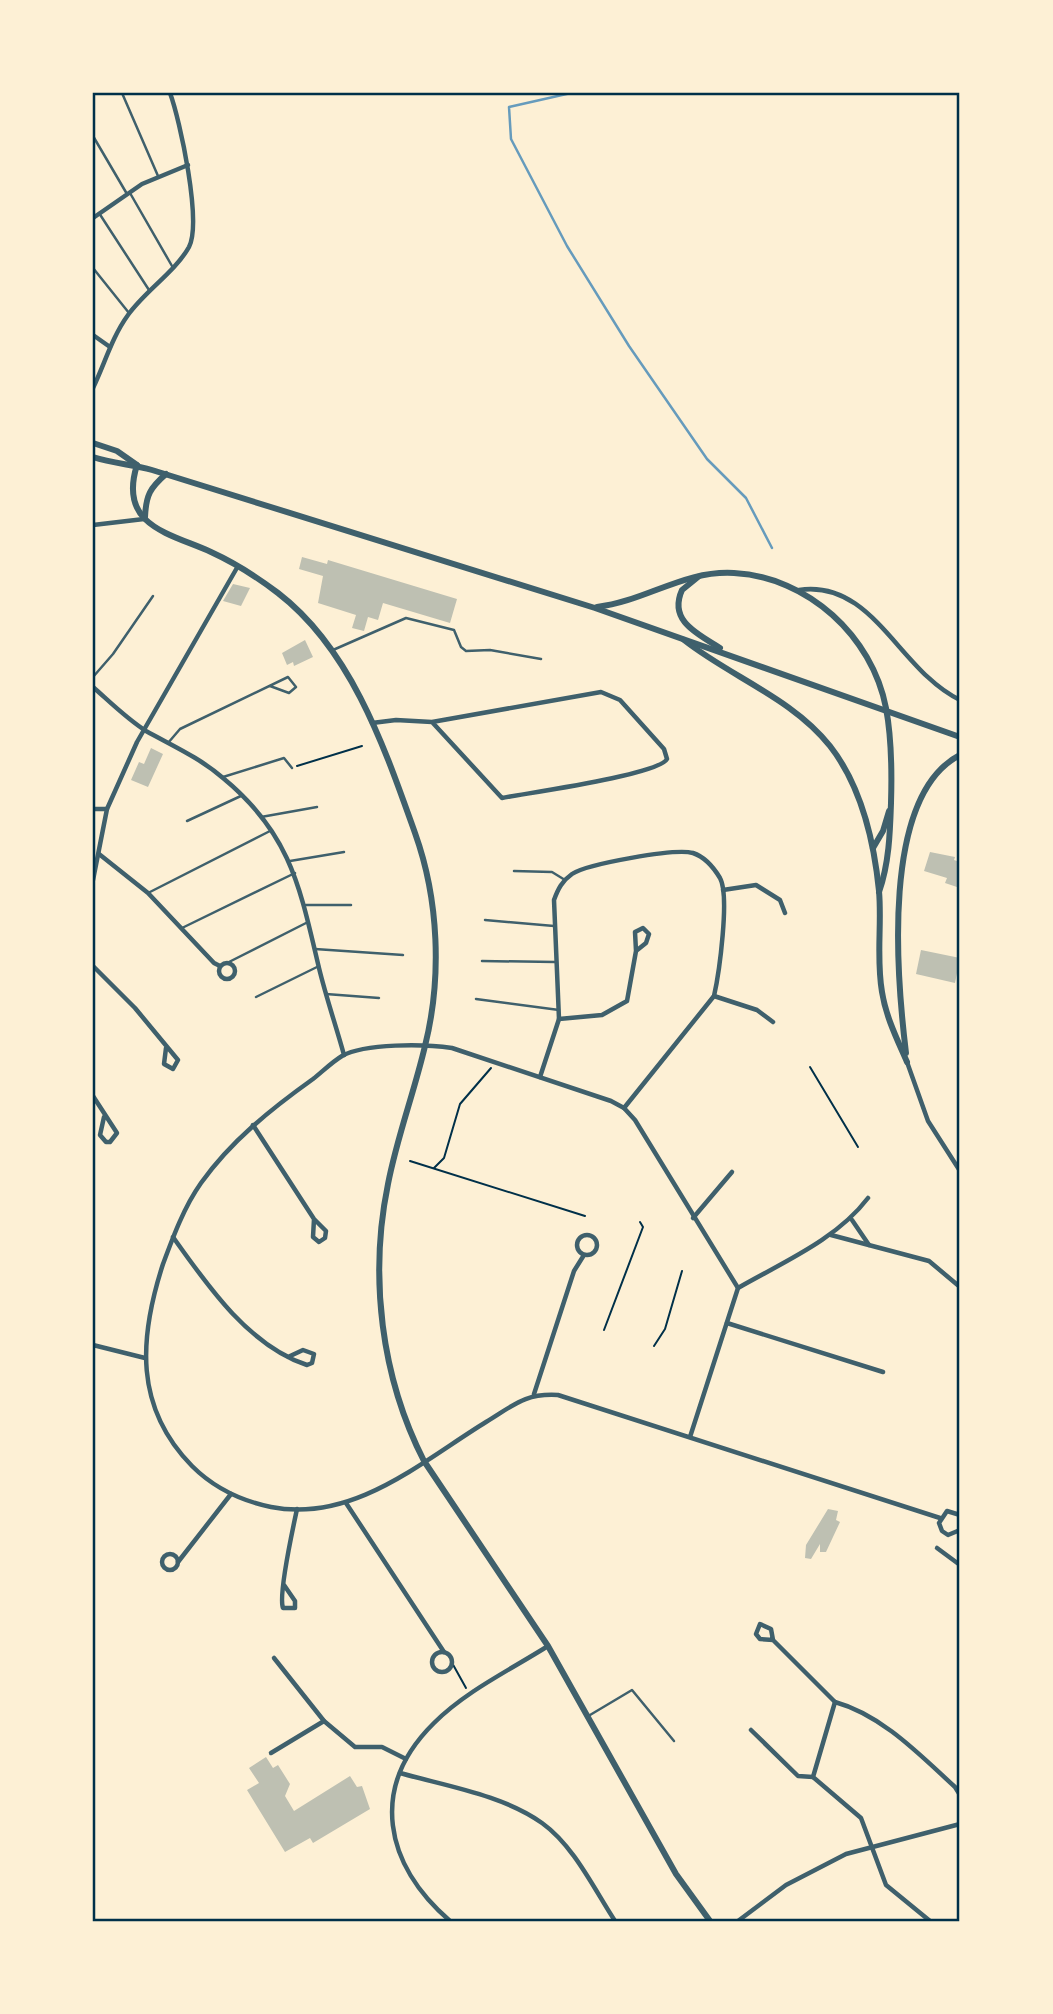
<svg xmlns="http://www.w3.org/2000/svg" width="1053" height="2014" viewBox="0 0 1053 2014" font-family="'PT Serif',serif">
	<style>
		.lines { fill: none; stroke-linecap: round; stroke-linejoin: round }
		.stream { stroke: #669bbc; stroke-width: 2.5 }
		.building { fill: #bec0b2 }
		.path { stroke: #003049; stroke-width: 2 }
		.service { stroke: #3f606c; stroke-width: 2.5 }
		.minor { stroke: #3f606c; stroke-width: 4.5 }
		.tertiary { stroke: #3f606c; stroke-width: 6 }
		.neatline { fill: none; stroke: #003049; stroke-width: 2.5 }
	</style>
	<rect width="100%" height="100%" fill="#fdf0d5"/>
	<g class="lines">
		<path class="stream" d="M 571,93 L 509,107 L 511,139 L 567,246 L 629,346 L 707,459 L 746,498 L 772,548"/>
	</g>
	<g class="building">
		<path d="M 302,557 L 327,564 L 328,560 L 457,599 L 450,623 L 383,603 L 378,620 L 368,617 L 364,631 L 352,628 L 356,615 L 318,603 L 323,576 L 299,569 Z"/>
		<path d="M 233,584 L 250,588 L 241,606 L 223,601 Z"/>
		<path d="M 305,640 L 313,657 L 294,666 L 293,662 L 287,665 L 282,653 Z"/>
		<path d="M 151,748 L 163,754 L 148,787 L 131,780 L 139,762 L 144,764 Z"/>
		<path d="M 930,852 L 955,857 L 954,860 L 960,862 L 960,888 L 945,883 L 947,878 L 924,871 Z"/>
		<path d="M 921,950 L 960,958 L 955,983 L 916,974 Z"/>
		<path d="M 828,1509 L 838,1511 L 836,1520 L 840,1522 L 826,1552 L 820,1552 L 820,1544 L 811,1559 L 805,1558 L 806,1545 Z"/>
		<path d="M 266,1757 L 273,1768 L 278,1765 L 290,1784 L 285,1796 L 294,1811 L 350,1776 L 357,1787 L 362,1786 L 370,1809 L 313,1843 L 310,1838 L 285,1852 L 247,1790 L 259,1783 L 249,1768 Z"/>
	</g>
	<g class="lines">
		<g class="path">
			<path d="M 297,766 L 362,746"/>
			<path d="M 810,1067 L 858,1147"/>
			<path d="M 410,1161 L 585,1216"/>
			<path d="M 434,1168 L 444,1158 L 460,1104 L 491,1068"/>
			<path d="M 604,1330 L 643,1227 L 640,1222"/>
			<path d="M 654,1346 L 665,1329 L 682,1271"/>
			<path d="M 451,1661 L 466,1688"/>
		</g>
		<g class="service">
			<path d="M 122,93 L 158,176"/>
			<path d="M 93,136 L 127,194"/>
			<path d="M 130,193 L 172,266"/>
			<path d="M 99,213 L 149,290"/>
			<path d="M 93,268 L 129,313"/>
			<path d="M 333,650 L 406,618 L 454,630 L 461,647 L 466,651 L 490,650 L 541,659"/>
			<path d="M 93,677 L 113,654 L 153,596"/>
			<path d="M 168,743 L 180,729 L 288,677 L 296,687 L 289,693 L 270,686"/>
			<path d="M 223,777 L 284,758 L 292,768"/>
			<path d="M 261,817 L 317,807"/>
			<path d="M 187,821 L 243,795"/>
			<path d="M 290,861 L 344,852"/>
			<path d="M 514,871 L 552,872 L 565,880"/>
			<path d="M 148,893 L 270,831"/>
			<path d="M 306,905 L 351,905"/>
			<path d="M 485,920 L 554,926"/>
			<path d="M 182,928 L 295,873"/>
			<path d="M 315,949 L 403,955"/>
			<path d="M 482,961 L 555,962"/>
			<path d="M 227,963 L 308,922"/>
			<path d="M 326,994 L 379,998"/>
			<path d="M 256,997 L 319,966"/>
			<path d="M 476,999 L 559,1010"/>
			<path d="M 590,1715 L 632,1690 L 674,1741"/>
		</g>
		<g class="minor">
			<path d="M 93,218 L 142,184 L 188,165"/>
			<path d="M 93,335 L 110,347"/>
			<path d="M 93,388 C 105,363 112,337 128,315 C 145,291 175,272 189,247 C 202,222 180,120 170,93"/>
			<path d="M 93,525 L 144,519"/>
			<path d="M 799,590 C 873,579 899,671 960,700"/>
			<path d="M 93,687 C 110,702 127,719 146,731 C 173,746 200,758 223,778 C 291,834 300,888 319,968 C 326,997 336,1026 344,1055"/>
			<path d="M 372,723 L 396,720 L 432,722 L 502,798 C 527,793 658,775 667,759 L 664,749 L 620,700 L 601,692 L 432,722"/>
			<path d="M 93,809 L 107,809"/>
			<path d="M 99,854 L 148,893 L 214,963 L 220,966"/>
			<path d="M 93,880 L 107,809 L 137,742 L 238,566"/>
			<path d="M 723,890 L 756,885 L 780,900 L 785,913"/>
			<circle cx="227" cy="971" r="8"/>
			<path d="M 93,966 L 135,1008 L 178,1060 L 173,1069 L 164,1064 L 166,1048"/>
			<path d="M 714,996 L 757,1010 L 773,1022"/>
			<path d="M 559,1019 L 602,1015 L 627,1001 L 636,951 L 646,943 L 649,934 L 643,928 L 635,932 L 636,951"/>
			<path d="M 907,1062 L 928,1121 L 960,1171"/>
			<path d="M 540,1077 L 559,1019 L 554,900 C 558,889 562,881 572,874 C 587,864 675,848 693,853 C 705,857 714,868 720,878 C 730,896 719,974 714,996 L 624,1108"/>
			<path d="M 93,1096 L 117,1133 L 110,1142 L 106,1142 L 100,1135 L 104,1117"/>
			<path d="M 253,1125 L 314,1219 L 326,1231 L 325,1238 L 319,1242 L 313,1237 L 314,1219"/>
			<path d="M 693,1218 L 732,1172"/>
			<path d="M 852,1220 L 869,1245"/>
			<path d="M 831,1235 L 929,1261 L 960,1287"/>
			<circle cx="587" cy="1245" r="10"/>
			<path d="M 173,1237 C 207,1285 249,1346 307,1365 L 312,1363 L 314,1354 L 303,1350 L 288,1357"/>
			<path d="M 738,1288 C 783,1262 836,1240 868,1198"/>
			<path d="M 727,1323 L 883,1372"/>
			<path d="M 93,1345 L 145,1358"/>
			<path d="M 534,1394 L 574,1271 L 584,1255"/>
			<path d="M 690,1437 L 738,1288 L 635,1120 L 624,1108 L 611,1101 L 452,1048 C 425,1044 365,1043 342,1056 C 332,1062 322,1072 313,1079 C 271,1109 231,1141 201,1183 C 184,1207 173,1237 163,1264 C 139,1338 134,1407 192,1466 C 214,1488 242,1501 271,1507 C 353,1523 421,1462 486,1422 C 514,1405 525,1393 558,1395 L 940,1518"/>
			<path d="M 346,1503 L 444,1652"/>
			<path d="M 960,1515 L 947,1511 L 939,1523 L 942,1531 L 948,1535 L 960,1530"/>
			<path d="M 937,1548 L 960,1565"/>
			<circle cx="170" cy="1562" r="8"/>
			<path d="M 178,1562 L 231,1494"/>
			<path d="M 284,1585 L 295,1601 L 295,1608 L 283,1608 C 278,1595 293,1528 297,1509"/>
			<path d="M 773,1640 L 760,1639 L 756,1634 L 760,1624 L 771,1629 L 773,1640 L 835,1702"/>
			<circle cx="442" cy="1662" r="10"/>
			<path d="M 274,1658 L 324,1721 L 355,1747 L 382,1747 L 406,1759"/>
			<path d="M 751,1730 L 798,1776 L 813,1777"/>
			<path d="M 271,1753 L 324,1721"/>
			<path d="M 400,1773 C 446,1786 503,1795 542,1823 C 574,1846 594,1889 615,1921"/>
			<path d="M 450,1921 C 385,1865 368,1788 434,1723 C 466,1691 510,1670 548,1646"/>
			<path d="M 738,1921 L 786,1885 L 846,1854 L 960,1824"/>
			<path d="M 930,1921 L 886,1885 L 861,1818 L 813,1777 L 835,1702 C 882,1715 920,1755 955,1787 L 960,1795"/>
		</g>
		<g class="tertiary">
			<path d="M 93,443 L 117,451 L 137,465"/>
			<path d="M 93,457 C 114,464 132,464 152,470 L 595,608 L 960,737"/>
			<path d="M 137,465 C 131,484 130,504 145,519 C 161,535 190,542 211,552 C 235,563 257,577 278,593 C 352,650 385,749 415,833 C 439,900 442,978 425,1046 C 414,1093 397,1137 388,1184 C 369,1276 381,1377 424,1461 L 548,1646 L 676,1874 L 710,1921"/>
			<path d="M 145,517 C 146,495 150,488 166,474"/>
			<path d="M 698,577 L 682,590 C 668,621 698,634 720,648"/>
			<path d="M 597,607 C 646,601 684,570 734,573 C 808,577 872,636 886,708 C 892,740 892,771 891,803 C 890,833 889,864 879,892"/>
			<path d="M 684,640 C 731,677 792,698 830,746 C 862,787 874,841 879,891 C 882,925 876,958 882,992 C 886,1017 897,1039 907,1062"/>
			<path d="M 873,848 L 883,831 L 889,811"/>
			<path d="M 906,1053 C 897,979 880,796 960,755"/>
		</g>
	</g>
	<rect width="1053" height="2014" fill="none" stroke="#fdf0d5" stroke-width="189"/>
	<rect x="94" y="94" width="864" height="1826" class="neatline"/>
</svg>
